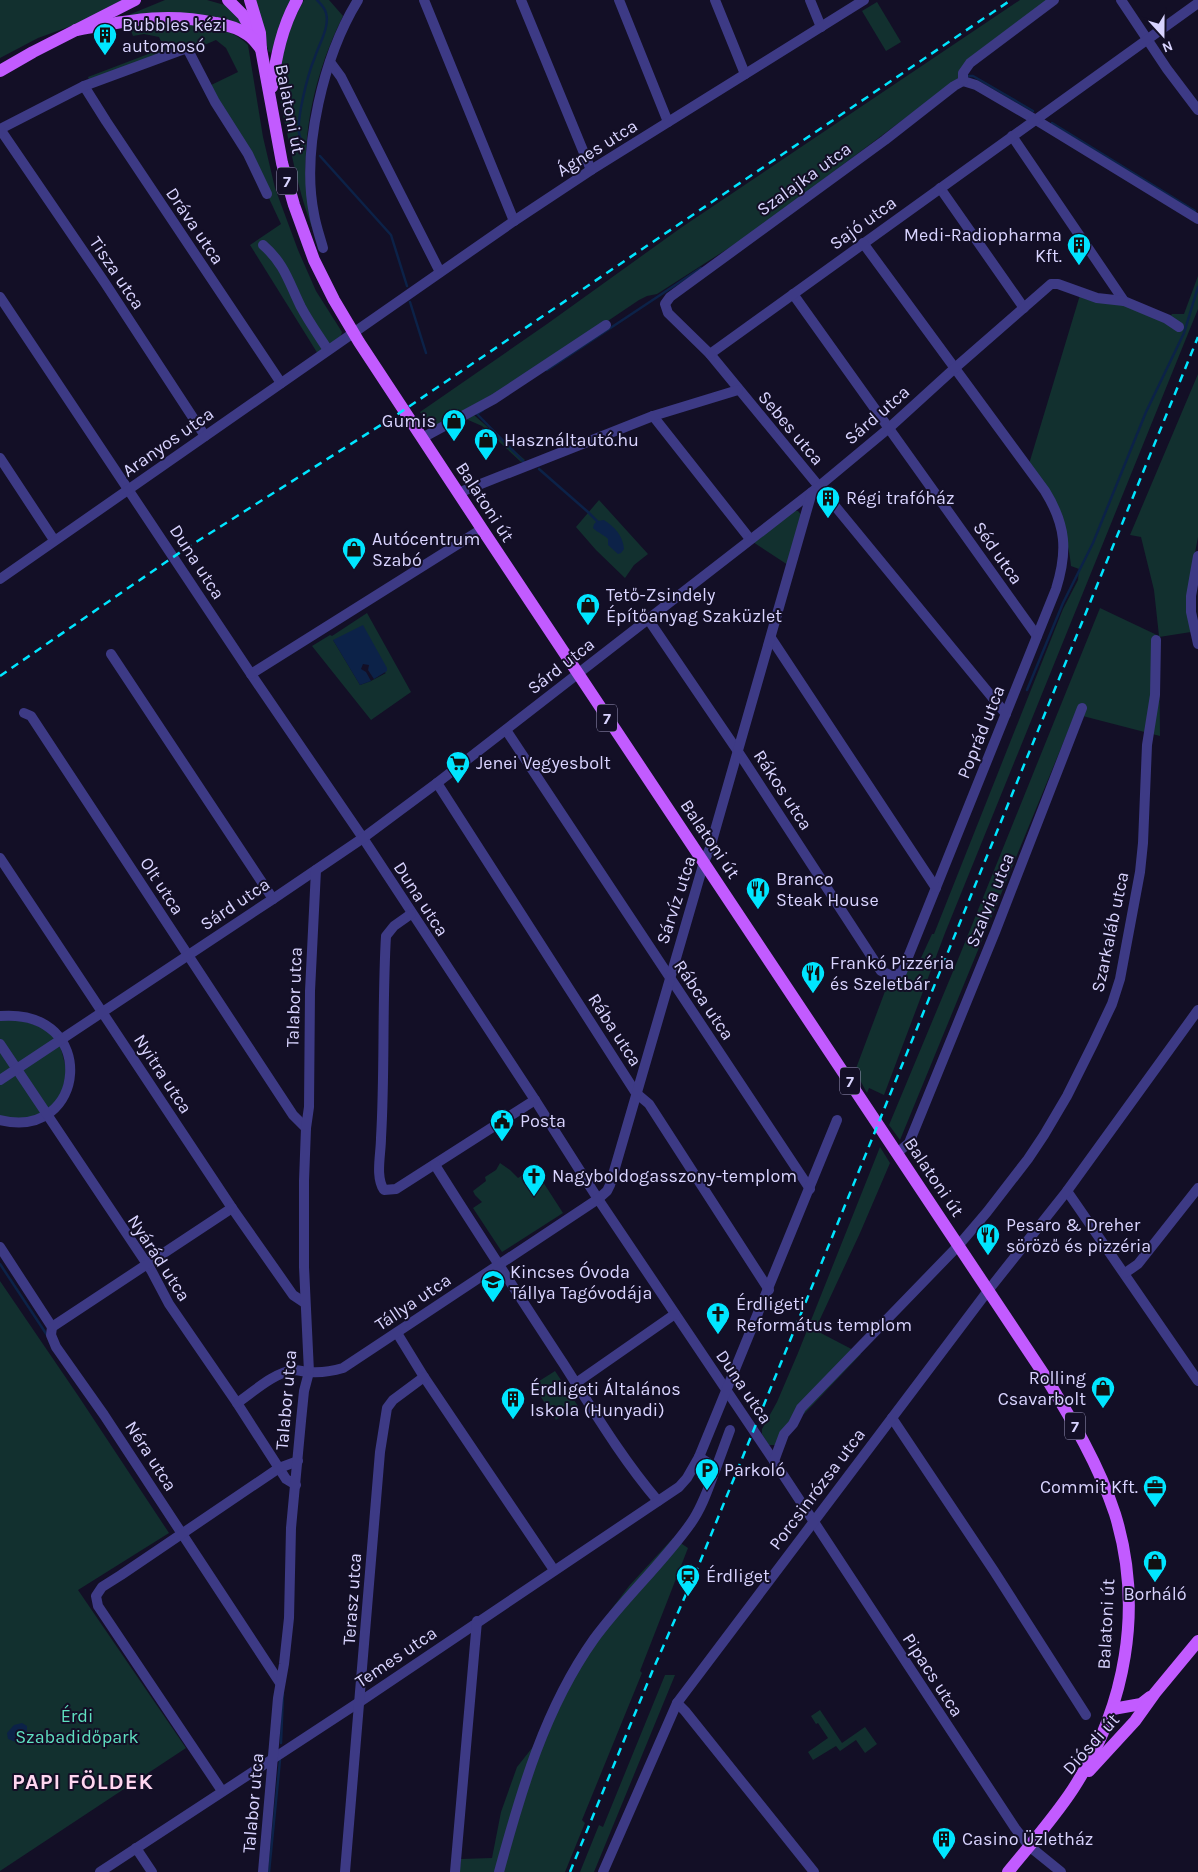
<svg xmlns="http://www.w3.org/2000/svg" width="1198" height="1872" viewBox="0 0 1198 1872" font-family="Karla,sans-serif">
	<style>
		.green { fill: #12302f; fill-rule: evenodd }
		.water { fill: #0c2248 }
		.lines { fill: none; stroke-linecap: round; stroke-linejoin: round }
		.stream { stroke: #0c2248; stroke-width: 2.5 }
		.minor { stroke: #3d3a85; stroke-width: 10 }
		.major { stroke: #c25bff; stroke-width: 12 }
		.rail { stroke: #00e5ff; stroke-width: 2.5; stroke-dasharray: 8 6; stroke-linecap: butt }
		.labels { text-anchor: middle; stroke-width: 4; stroke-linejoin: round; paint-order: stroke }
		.shield { fill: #130f26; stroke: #9e99be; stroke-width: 1 }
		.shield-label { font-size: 16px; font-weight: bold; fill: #d9d4ff }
		.poi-label { font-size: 18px; fill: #d9d4ff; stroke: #130f26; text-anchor: start }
		.street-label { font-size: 18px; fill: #d9d4ff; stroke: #130f26 }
		.park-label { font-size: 18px; fill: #5fe0c0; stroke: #130f26 }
		.district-label { font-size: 22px; font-weight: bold; letter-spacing: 1px; fill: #ffd6f0; stroke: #130f26 }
	</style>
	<rect width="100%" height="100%" fill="#130f26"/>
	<g class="green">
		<path d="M 0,0 L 124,0 L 74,25 L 38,38 L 0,58 Z"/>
		<path d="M 165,0 L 207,0 L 228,6 L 232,8 L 242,24 L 126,16 Z"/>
		<path d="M 254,0 L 292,0 L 271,53 L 268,51 L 264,31 Z"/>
		<path d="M 304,0 L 329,0 L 343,16 C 316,70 301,132 307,193 C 308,205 311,218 313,230 C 301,199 294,166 287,133 C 283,114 277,92 280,72 C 283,46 291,23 304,0 Z"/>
		<path d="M 1020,0 L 1049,0 L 960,77 L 749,235 L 657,294 L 647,296 L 639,300 L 529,374 L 431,429 L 420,412 L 547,324 L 682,227 Z"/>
		<path d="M 877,2 L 901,42 L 886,51 L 862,11 Z"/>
		<path d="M 150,23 C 179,23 227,22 248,45 L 263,137 L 275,188 L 298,250 L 316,291 L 342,332 L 340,339 L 318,354 L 250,245 L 281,224 L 267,194 L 207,87 L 238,72 L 226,48 L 216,40 L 195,49 L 192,46 L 90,83 L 88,77 L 164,48 L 159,37 L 144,34 L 133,36 L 130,28 Z"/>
		<path d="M 1198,276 L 1198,309 L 945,933 L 884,1095 L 869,1088 L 867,1093 L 855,1071 L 887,986 L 892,991 L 895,991 L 901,985 L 901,976 L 907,968 L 915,971 L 932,934 L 934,934 L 1063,609 L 1078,580 L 1079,569 L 1071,566 C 1067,523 1050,500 1029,464 L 1080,295 L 1125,304 L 1167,321 L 1172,314 L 1184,314 Z"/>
		<path d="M 1198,374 L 1198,537 L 1187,595 L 1191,632 L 1159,637 L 1160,736 L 1075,714 L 900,1140 L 889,1125 L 959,957 L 1100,608 L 1159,636 L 1154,590 L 1141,537 L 1130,535 Z"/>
		<path d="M 474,415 L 525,460 L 521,462 L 482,426 L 466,419 Z"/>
		<path d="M 599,500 L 648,554 L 634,565 L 625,578 L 596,550 L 576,527 Z"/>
		<path d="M 795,511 L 798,511 L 802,516 L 788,565 L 753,542 Z"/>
		<path d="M 367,613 L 411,692 L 371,720 L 312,646 L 330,635 L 332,636 ZM 333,640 L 386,673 L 371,681 L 360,685 Z"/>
		<path d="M 0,1016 L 10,1016 L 57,1033 L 69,1080 L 47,1116 L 0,1120 Z"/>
		<path d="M 880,1147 L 890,1163 L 860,1233 L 815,1330 L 861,1354 L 804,1414 L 798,1407 L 775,1445 L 769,1445 L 762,1434 L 762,1429 L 777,1402 L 798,1353 Z"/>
		<path d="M 500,1163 L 510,1170 L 518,1178 L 534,1168 L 563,1213 L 502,1252 L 473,1208 L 482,1202 L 475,1195 L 473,1191 L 486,1181 L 485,1177 L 496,1170 Z"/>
		<path d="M 0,1281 L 79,1397 L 169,1533 L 78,1590 L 186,1748 L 0,1871 Z"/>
		<path d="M 555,1371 L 578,1406 L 556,1420 L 533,1385 Z"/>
		<path d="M 673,1538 L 688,1548 L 640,1671 L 642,1673 L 582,1820 L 585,1823 L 565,1872 L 459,1872 L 461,1859 L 492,1858 L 501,1812 L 517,1767 L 536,1743 L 591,1636 L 629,1586 Z"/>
		<path d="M 665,1675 L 675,1675 L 594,1872 L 580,1872 L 599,1825 L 603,1827 Z"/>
		<path d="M 820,1710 L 842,1743 L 865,1727 L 877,1744 L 865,1753 L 856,1740 L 840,1751 L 836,1746 L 813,1760 L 808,1752 L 828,1738 L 818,1723 L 816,1724 L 811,1716 Z"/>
	</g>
	<g class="water">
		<path d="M 604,520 C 615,527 623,536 624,549 L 621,553 L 618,554 L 608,545 L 608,539 C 603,534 598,533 593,528 L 594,524 L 597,521 Z"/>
		<path d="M 363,625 L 387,668 L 387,671 L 374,679 L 368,670 L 369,665 L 363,664 L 361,669 L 366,672 L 371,681 L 360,685 L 333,640 Z"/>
		<path d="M 22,1723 L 27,1726 L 27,1735 L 16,1742 L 8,1739 L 7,1733 L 14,1725 Z"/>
	</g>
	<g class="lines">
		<g class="stream">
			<path d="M 966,76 L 973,76 L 1033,111"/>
			<path d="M 1052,123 L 1195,211"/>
			<path d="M 301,139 C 293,127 309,71 315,57 C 319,44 330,27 326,13 C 325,8 321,4 317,0"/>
			<path d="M 320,156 L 391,235 L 407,286"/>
			<path d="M 410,302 L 426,353"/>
			<path d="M 547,370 L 701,268"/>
			<path d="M 483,410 L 477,414 L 525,463"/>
			<path d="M 539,469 L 588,512 L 597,521"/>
			<path d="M 1027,690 L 1063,603 L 1093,543 L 1146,412 L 1184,333 L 1198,287"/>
			<path d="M 0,1264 L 47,1335"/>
			<path d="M 281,1743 L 283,1694"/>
			<path d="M 269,1872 L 280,1760"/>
		</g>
		<g class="minor">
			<path d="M 424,0 L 514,221"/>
			<path d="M 521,0 L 591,170"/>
			<path d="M 619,0 L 668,122"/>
			<path d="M 715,0 L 745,74"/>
			<path d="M 810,0 L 821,27"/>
			<path d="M 1121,0 L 1167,69 L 1198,110"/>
			<path d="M 330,62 L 341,77 L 440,272"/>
			<path d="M 963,81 L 954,86 L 885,140 L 670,297 L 665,304 L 668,313 L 710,354 L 1006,714"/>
			<path d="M 963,81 L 976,85 L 1036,120 L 1198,219"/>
			<path d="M 963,81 L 963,73 L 970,63 L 1054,0"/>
			<path d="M 84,86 L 106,121 L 281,383"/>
			<path d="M 0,129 L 84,86 L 187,48 L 215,102 L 248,154 L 267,194"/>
			<path d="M 0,129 L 105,283 L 205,436"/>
			<path d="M 1012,136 L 1124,301 L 1167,319 L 1179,327"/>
			<path d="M 940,188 L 1024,308"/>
			<path d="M 263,245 C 285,264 289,283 301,307 C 309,322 319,336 328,350"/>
			<path d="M 323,248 C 320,237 316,226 314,214 C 301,150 324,55 358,0"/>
			<path d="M 793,294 L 1037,636"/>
			<path d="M 0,297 L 251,674 L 363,838 L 535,1100 L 598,1199 L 774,1461 L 1015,1828 L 1029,1846 L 1061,1872"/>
			<path d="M 710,354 L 1198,3"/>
			<path d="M 653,416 L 750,539"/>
			<path d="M 422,438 L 494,399 L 606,325"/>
			<path d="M 0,458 L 54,540"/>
			<path d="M 458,493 L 653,416 L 738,390"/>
			<path d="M 1198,556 L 1191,596 L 1191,612 L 1198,644"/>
			<path d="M 0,579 L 514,221 L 591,170 L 864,0"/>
			<path d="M 648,619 L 737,750 L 881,971 L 893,976 L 902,972 L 1056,589 C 1068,551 1066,525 1045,491 L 863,243"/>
			<path d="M 771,638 L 936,888"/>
			<path d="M 111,654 L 273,899"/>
			<path d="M 251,674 L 482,529"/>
			<path d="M 24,713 L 31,716 L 293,1115 L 306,1128"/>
			<path d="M 506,730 L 810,1189"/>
			<path d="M 437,783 L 636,1093 L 649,1104 L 769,1290"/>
			<path d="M 0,858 L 232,1208 L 293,1295 L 305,1303"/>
			<path d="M 411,914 L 394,926 L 386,936 C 382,1003 385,1071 381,1138 C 381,1154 375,1177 384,1190 L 396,1189 L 535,1100"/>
			<path d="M 0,1016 C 100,1008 87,1142 0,1120"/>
			<path d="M 0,1044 L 151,1270 L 169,1304 L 237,1403 L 286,1479 L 296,1485"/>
			<path d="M 0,1080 L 273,899 L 363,838 L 437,783 L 812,492 L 889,428 L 956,367 L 1051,284 L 1058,284 L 1097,298 L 1124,301"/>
			<path d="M 897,1153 L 909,1143 L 995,932 L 1082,708"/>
			<path d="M 435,1165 C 477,1232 520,1297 563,1363 C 593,1410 622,1459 658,1501"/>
			<path d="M 1067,1191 L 1198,1381"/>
			<path d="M 0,1247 L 52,1327 L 51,1335 L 56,1347 L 104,1415 L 280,1683"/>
			<path d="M 1125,1273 L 1138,1264 L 1198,1188"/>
			<path d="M 52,1327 L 232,1208"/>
			<path d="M 397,1333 L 424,1377 L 554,1570"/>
			<path d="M 576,1383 L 675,1314"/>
			<path d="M 237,1403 C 253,1392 275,1372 294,1370 C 299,1370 304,1372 309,1372 C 321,1373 333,1371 343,1368 L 598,1199 L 607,1191 L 610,1185 L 704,862 L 710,848 L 812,492"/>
			<path d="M 892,1418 L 994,1571 L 1086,1715"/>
			<path d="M 774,1461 L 784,1434 L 793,1424 L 801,1408 L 958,1246 L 987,1212 L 1028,1159 L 1044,1135 L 1067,1096 L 1093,1044 L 1112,1004 L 1120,979 L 1140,872 L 1143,843 L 1147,745 L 1155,695 L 1156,640"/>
			<path d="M 716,1468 L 730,1430"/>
			<path d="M 677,1703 L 685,1711 L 814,1872"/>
			<path d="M 222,1791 L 98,1606 L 96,1596 L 102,1587 L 121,1575 L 279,1468 L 298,1461"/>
			<path d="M 136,1848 L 152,1872"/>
			<path d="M 100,1872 L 361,1701 L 679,1487 L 687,1478 L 699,1457 L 837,1120"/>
			<path d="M 263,1872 L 278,1698 L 284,1664 L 289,1618 L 291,1528 L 301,1421 L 304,1391 L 309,1372 L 304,1267 L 304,1181 L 306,1128 L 309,1107 L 310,991 L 316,870"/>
			<path d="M 345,1872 L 380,1452 L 387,1408 L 393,1400 L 424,1377"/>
			<path d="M 455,1872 L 477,1621"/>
			<path d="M 499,1872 C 521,1791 545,1708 594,1639 C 624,1598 662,1564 691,1523 C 703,1506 709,1486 716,1468 L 699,1457"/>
			<path d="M 603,1872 L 677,1703 L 987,1292 L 1067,1191 L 1198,1010"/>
		</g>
		<g class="major">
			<path d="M 228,0 L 243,15 L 256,40"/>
			<path d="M 250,0 L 260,33 L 261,49 L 282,163 L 294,205 L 314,260 L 334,300 L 359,342 L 482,529 L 1045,1376 C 1072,1420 1099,1465 1115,1514 C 1144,1608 1126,1707 1073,1789 C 1054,1818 1030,1845 1008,1872"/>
			<path d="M 76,30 C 127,21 164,12 216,23 C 227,25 239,28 248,35 C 253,38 257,44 261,49"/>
			<path d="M 0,71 L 33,52 L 135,0"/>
			<path d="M 272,87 C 276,56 282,27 297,0"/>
			<path d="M 1113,1709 L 1141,1704 L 1150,1697"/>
			<path d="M 1089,1771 L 1135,1721 L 1155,1693 L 1198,1641"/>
		</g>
		<g class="rail">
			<path d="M 0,676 L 185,549 L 392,418 L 1011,0"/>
			<path d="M 570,1872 L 652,1672 L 700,1562 L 1198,337"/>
		</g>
	</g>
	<defs>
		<g id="building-pin" transform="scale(1.25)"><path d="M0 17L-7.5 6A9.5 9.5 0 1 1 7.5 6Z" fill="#00e5ff" stroke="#130f26"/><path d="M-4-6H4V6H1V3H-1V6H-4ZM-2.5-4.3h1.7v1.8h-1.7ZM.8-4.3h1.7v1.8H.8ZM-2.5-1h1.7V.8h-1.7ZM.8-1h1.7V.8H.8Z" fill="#111"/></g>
		<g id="shop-pin" transform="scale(1.25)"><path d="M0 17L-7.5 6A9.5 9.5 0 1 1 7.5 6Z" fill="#00e5ff" stroke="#130f26"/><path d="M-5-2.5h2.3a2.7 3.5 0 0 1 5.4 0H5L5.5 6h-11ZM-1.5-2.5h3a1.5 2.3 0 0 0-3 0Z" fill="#111"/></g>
		<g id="supermarket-pin" transform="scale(1.25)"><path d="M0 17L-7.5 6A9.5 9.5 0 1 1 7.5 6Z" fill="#00e5ff" stroke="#130f26"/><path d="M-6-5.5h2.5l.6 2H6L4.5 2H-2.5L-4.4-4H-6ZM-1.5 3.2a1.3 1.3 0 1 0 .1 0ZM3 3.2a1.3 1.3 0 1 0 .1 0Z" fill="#111"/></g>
		<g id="restaurant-pin" transform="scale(1.25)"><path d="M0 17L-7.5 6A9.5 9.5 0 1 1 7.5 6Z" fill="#00e5ff" stroke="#130f26"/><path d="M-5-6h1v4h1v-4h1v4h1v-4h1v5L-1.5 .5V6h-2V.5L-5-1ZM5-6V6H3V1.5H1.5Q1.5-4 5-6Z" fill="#111"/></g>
		<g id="civic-pin" transform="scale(1.25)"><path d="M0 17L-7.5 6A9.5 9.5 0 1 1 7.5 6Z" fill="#00e5ff" stroke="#130f26"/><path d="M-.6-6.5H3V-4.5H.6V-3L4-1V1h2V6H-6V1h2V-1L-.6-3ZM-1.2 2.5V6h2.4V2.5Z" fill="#111"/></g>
		<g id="church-pin" transform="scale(1.25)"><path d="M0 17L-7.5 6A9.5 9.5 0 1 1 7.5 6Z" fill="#00e5ff" stroke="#130f26"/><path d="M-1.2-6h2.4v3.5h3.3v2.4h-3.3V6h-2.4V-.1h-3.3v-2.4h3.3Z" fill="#111"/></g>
		<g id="school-pin" transform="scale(1.25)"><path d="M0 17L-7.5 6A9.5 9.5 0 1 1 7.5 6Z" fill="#00e5ff" stroke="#130f26"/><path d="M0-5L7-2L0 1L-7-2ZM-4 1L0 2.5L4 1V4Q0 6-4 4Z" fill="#111"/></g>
		<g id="parking-pin" transform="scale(1.25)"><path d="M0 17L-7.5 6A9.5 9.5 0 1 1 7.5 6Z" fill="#00e5ff" stroke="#130f26"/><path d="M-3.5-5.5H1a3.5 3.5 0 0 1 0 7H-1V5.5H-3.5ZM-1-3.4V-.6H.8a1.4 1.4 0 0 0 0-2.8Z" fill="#111"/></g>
		<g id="office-pin" transform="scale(1.25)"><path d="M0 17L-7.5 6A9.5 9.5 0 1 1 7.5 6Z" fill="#00e5ff" stroke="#130f26"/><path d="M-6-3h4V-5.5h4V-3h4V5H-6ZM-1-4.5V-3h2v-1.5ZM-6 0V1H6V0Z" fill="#111"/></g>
		<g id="station-pin" transform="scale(1.25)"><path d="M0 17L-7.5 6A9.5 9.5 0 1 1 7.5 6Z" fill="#00e5ff" stroke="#130f26"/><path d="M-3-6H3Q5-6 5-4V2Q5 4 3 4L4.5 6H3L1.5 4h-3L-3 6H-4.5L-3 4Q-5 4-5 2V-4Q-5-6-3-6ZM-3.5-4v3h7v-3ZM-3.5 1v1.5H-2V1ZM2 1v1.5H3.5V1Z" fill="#111"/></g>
	</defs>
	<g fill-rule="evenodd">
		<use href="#building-pin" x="105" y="35"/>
		<use href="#building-pin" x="1079" y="245"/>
		<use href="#shop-pin" x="454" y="421"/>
		<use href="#shop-pin" x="486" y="440"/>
		<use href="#building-pin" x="828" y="498"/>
		<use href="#shop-pin" x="354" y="549"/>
		<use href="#shop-pin" x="588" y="605"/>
		<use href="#supermarket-pin" x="458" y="763"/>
		<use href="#restaurant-pin" x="758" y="889"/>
		<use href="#restaurant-pin" x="813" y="973"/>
		<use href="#civic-pin" x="502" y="1121"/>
		<use href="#church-pin" x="534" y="1176"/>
		<use href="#restaurant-pin" x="988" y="1235"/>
		<use href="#school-pin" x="493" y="1282"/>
		<use href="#church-pin" x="718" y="1314"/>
		<use href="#shop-pin" x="1103" y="1388"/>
		<use href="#building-pin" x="513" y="1399"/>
		<use href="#parking-pin" x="707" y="1470"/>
		<use href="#office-pin" x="1155" y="1487"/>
		<use href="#shop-pin" x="1155" y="1562"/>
		<use href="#station-pin" x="688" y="1576"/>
		<use href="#building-pin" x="944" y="1839"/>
	</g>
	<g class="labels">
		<g class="shield">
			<rect x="277" y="167.5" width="20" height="27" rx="4"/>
			<rect x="597" y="704.5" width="20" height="27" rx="4"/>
			<rect x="840" y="1067.5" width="20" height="27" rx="4"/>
			<rect x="1065" y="1412.5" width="20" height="27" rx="4"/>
		</g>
		<g class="shield-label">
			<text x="287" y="187">7</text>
			<text x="607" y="724">7</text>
			<text x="850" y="1087">7</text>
			<text x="1075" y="1432">7</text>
		</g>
		<g class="poi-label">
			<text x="122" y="31">Bubbles kézi<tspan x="122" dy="21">automosó</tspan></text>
			<text x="1062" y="241" text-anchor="end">Medi-Radiopharma<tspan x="1062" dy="21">Kft.</tspan></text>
			<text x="436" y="427" text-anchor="end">Gumis</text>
			<text x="504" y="446">Használtautó.hu</text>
			<text x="846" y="504">Régi trafóház</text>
			<text x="372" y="545">Autócentrum<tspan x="372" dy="21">Szabó</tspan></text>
			<text x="606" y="601">Tető-Zsindely<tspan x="606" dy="21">Építőanyag Szaküzlet</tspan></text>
			<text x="476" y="769">Jenei Vegyesbolt</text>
			<text x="776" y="885">Branco<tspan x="776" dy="21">Steak House</tspan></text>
			<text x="830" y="969">Frankó Pizzéria<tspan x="830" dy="21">és Szeletbár</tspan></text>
			<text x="520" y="1127">Posta</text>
			<text x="552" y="1182">Nagyboldogasszony-templom</text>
			<text x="1006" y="1231">Pesaro &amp; Dreher<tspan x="1006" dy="21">söröző és pizzéria</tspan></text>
			<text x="510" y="1278">Kincses Óvoda<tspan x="510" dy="21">Tállya Tagóvodája</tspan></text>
			<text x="736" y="1310">Érdligeti<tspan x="736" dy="21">Református templom</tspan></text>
			<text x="1086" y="1384" text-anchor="end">Rolling<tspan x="1086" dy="21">Csavarbolt</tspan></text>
			<text x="530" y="1395">Érdligeti Általános<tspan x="530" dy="21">Iskola (Hunyadi)</tspan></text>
			<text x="724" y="1476">Parkoló</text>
			<text x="1138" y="1493" text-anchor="end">Commit Kft.</text>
			<text x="706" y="1582">Érdliget</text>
			<text x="1155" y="1600" text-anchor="middle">Borháló</text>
			<text x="962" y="1845">Casino Üzletház</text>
		</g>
		<g class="street-label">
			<text transform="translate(290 109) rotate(79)" y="6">Balatoni út</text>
			<text transform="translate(597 148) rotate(-32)" y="6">Ágnes utca</text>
			<text transform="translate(804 179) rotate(-36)" y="6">Szalajka utca</text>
			<text transform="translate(863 223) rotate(-36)" y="6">Sajó utca</text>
			<text transform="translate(195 226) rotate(56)" y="6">Dráva utca</text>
			<text transform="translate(117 273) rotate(56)" y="6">Tisza utca</text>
			<text transform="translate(877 415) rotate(-41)" y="6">Sárd utca</text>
			<text transform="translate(791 428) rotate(50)" y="6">Sebes utca</text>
			<text transform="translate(168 442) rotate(-35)" y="6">Aranyos utca</text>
			<text transform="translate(485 502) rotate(57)" y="6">Balatoni út</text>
			<text transform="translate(998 553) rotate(55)" y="6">Séd utca</text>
			<text transform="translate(197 562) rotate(57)" y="6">Duna utca</text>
			<text transform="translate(561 666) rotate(-38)" y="6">Sárd utca</text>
			<text transform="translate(981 732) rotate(-68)" y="6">Poprád utca</text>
			<text transform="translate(783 790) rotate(57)" y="6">Rákos utca</text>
			<text transform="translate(710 839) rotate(56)" y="6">Balatoni út</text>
			<text transform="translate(162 886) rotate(57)" y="6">Olt utca</text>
			<text transform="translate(421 899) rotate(57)" y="6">Duna utca</text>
			<text transform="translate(676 900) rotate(-72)" y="6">Sárvíz utca</text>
			<text transform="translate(990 900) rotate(-68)" y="6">Szalvia utca</text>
			<text transform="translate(235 904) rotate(-34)" y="6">Sárd utca</text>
			<text transform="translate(1110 932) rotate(-78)" y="6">Szarkaláb utca</text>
			<text transform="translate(294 997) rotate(-88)" y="6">Talabor utca</text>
			<text transform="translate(704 1000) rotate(56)" y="6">Rábca utca</text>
			<text transform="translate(615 1030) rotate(57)" y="6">Rába utca</text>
			<text transform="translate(163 1074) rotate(57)" y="6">Nyitra utca</text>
			<text transform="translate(934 1177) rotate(56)" y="6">Balatoni út</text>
			<text transform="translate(159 1258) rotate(57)" y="6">Nyárád utca</text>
			<text transform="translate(413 1302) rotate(-34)" y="6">Tállya utca</text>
			<text transform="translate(744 1387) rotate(56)" y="6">Duna utca</text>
			<text transform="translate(286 1400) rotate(-85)" y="6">Talabor utca</text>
			<text transform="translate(151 1456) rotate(57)" y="6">Néra utca</text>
			<text transform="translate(817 1489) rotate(-53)" y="6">Porcsinrózsa utca</text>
			<text transform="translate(352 1599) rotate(-86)" y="6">Terasz utca</text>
			<text transform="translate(1106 1624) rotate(-87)" y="6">Balatoni út</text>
			<text transform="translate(396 1657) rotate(-34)" y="6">Temes utca</text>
			<text transform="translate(933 1675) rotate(57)" y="6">Pipacs utca</text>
			<text transform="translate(1091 1744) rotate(-48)" y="6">Diósdi út</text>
			<text transform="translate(253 1803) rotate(-85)" y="6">Talabor utca</text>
		</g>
		<g class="park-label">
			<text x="77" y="1722">Érdi<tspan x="77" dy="21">Szabadidőpark</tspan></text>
		</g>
		<g class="district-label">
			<text x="83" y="1789">PAPI FÖLDEK</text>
		</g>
	</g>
	<g transform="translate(1163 35) rotate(159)" stroke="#130f26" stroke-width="4" paint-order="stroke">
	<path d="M0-4L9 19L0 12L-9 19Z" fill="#d9d4ff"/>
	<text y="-8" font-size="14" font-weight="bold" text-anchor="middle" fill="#d9d4ff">N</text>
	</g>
</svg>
